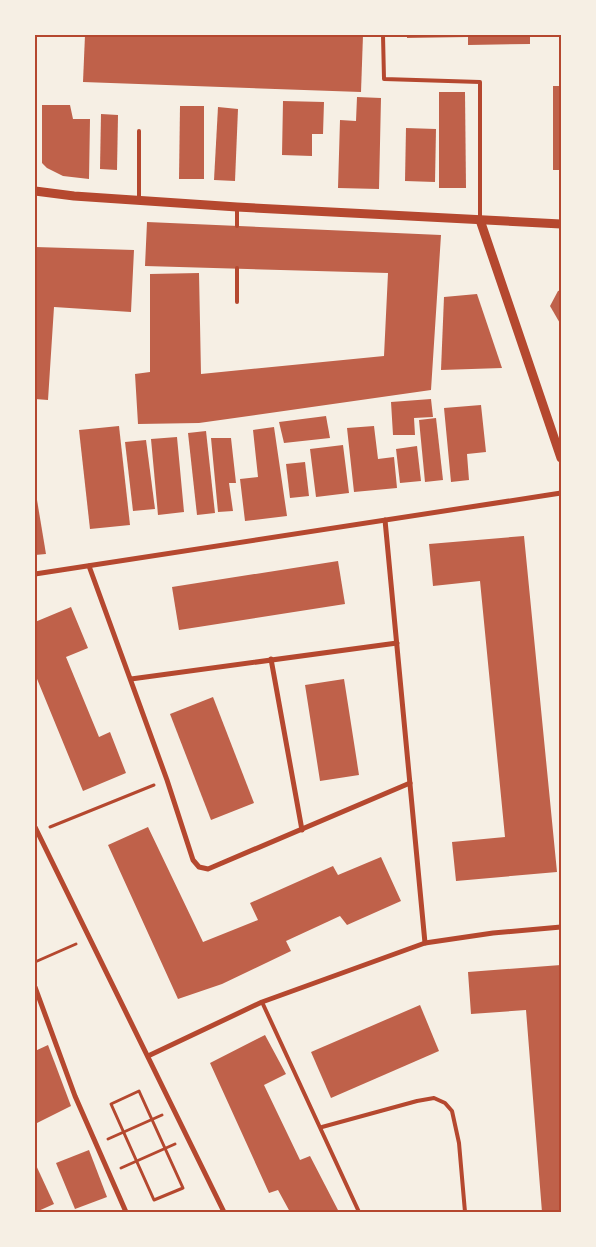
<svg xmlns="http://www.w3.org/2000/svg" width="596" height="1247" viewBox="0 0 596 1247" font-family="'Open Sans',sans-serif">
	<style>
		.building { fill: #bf614a }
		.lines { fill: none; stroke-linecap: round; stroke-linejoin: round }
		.path { stroke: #b5482f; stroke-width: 3 }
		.service { stroke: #b5482f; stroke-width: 4 }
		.minor { stroke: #b5482f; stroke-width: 5 }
		.tertiary { stroke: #b5482f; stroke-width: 9 }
		.neatline { fill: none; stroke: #b5482f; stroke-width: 2 }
	</style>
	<rect width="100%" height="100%" fill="#f6efe4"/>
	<g class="building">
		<path d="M 85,35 L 363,35 L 361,92 L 83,82 Z"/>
		<path d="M 407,35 L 530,35 L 530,44 L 468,45 L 468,37 L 407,38 Z"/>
		<rect x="553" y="86" width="8" height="84"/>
		<path d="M 439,92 L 465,92 L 466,188 L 439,188 Z"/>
		<path d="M 357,97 L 381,98 L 379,189 L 338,188 L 340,120 L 356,121 Z"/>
		<path d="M 283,101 L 324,102 L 323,134 L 312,134 L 312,156 L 282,155 Z"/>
		<path d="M 42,105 L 70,105 L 73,119 L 90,119 L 89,179 L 63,176 L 47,168 L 42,163 Z"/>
		<path d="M 180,106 L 204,106 L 204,179 L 179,179 Z"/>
		<path d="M 218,107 L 238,109 L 235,181 L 214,180 Z"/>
		<path d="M 101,114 L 118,115 L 117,170 L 100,169 Z"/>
		<path d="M 406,128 L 436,129 L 435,182 L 405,181 Z"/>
		<path d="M 147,222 L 441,235 L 431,390 L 199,423 L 138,424 L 135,374 L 150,372 L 150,274 L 199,273 L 201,374 L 384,356 L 388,273 L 145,266 Z"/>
		<path d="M 35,247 L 134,250 L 131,312 L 54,307 L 48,400 L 35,399 Z"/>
		<path d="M 561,290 L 561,325 L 550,306 L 558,291 Z"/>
		<path d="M 477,294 L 502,368 L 441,370 L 444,297 Z"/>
		<path d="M 431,399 L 433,417 L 414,418 L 415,435 L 393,435 L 391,402 Z"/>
		<path d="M 481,405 L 486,452 L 467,454 L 469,480 L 451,482 L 444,408 Z"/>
		<path d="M 326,416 L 330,438 L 284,443 L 279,422 Z"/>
		<path d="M 436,418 L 443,480 L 425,482 L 419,420 Z"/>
		<path d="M 119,426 L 130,525 L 90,529 L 79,430 Z"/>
		<path d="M 374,426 L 378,459 L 394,457 L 397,488 L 354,492 L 347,428 Z"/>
		<path d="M 274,427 L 287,516 L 245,521 L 240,479 L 258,477 L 253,430 Z"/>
		<path d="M 206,431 L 215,513 L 197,515 L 188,433 Z"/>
		<path d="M 177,437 L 184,512 L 158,515 L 151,439 Z"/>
		<path d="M 211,438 L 231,438 L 236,483 L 229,483 L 233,511 L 218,512 Z"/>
		<path d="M 146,440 L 155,509 L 133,511 L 125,442 Z"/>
		<path d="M 343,445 L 349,493 L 316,497 L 310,449 Z"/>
		<path d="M 417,446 L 421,481 L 400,483 L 396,449 Z"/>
		<path d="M 305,462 L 309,496 L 290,498 L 286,464 Z"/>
		<path d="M 35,488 L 46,554 L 35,555 Z"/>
		<path d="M 524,536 L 557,872 L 456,881 L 452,842 L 505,837 L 480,581 L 433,586 L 429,544 Z"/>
		<path d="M 338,561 L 345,604 L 179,630 L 172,587 Z"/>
		<path d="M 71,607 L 88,648 L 66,657 L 99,737 L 110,732 L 126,773 L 83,791 L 35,674 L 35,622 Z"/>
		<path d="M 344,679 L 359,775 L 320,781 L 305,685 Z"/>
		<path d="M 213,697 L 254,803 L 211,820 L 170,714 Z"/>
		<path d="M 148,827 L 203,942 L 258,920 L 250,903 L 333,866 L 338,875 L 381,857 L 401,901 L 347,925 L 340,916 L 286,941 L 291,951 L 222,984 L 178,999 L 108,845 Z"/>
		<path d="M 561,965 L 561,1212 L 542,1212 L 526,1010 L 471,1014 L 468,972 Z"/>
		<path d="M 420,1005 L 439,1051 L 331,1098 L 311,1052 Z"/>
		<path d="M 265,1035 L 286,1074 L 264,1085 L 300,1160 L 310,1156 L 339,1212 L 290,1212 L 278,1190 L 269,1193 L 210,1063 Z"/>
		<path d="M 48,1045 L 71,1106 L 35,1124 L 35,1051 Z"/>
		<path d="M 89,1150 L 107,1197 L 75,1209 L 56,1163 Z"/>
		<path d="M 35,1163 L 54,1204 L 36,1212 L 35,1212 Z"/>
	</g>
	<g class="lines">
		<g class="path">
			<path d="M 50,827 L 154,785"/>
			<path d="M 35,962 L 76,944"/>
			<path d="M 139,1091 L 183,1188 L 154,1200 L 111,1104 Z"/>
			<path d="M 108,1139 L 162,1115"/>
			<path d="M 121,1168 L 175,1144"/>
		</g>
		<g class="service">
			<path d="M 383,35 L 384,79 L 480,82 L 480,219"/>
			<path d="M 139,131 L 139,200"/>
			<path d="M 237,226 L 237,207"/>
			<path d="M 237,302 L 237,268"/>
			<path d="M 262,1002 L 359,1212"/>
			<path d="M 322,1127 L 417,1101 L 434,1098 L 445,1103 L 452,1111 L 459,1143 L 465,1212"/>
		</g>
		<g class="minor">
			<path d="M 385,520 L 425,943"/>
			<path d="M 89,566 L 167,780 L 193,860 L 199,867 L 208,869 L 410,783"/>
			<path d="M 35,574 L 561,493"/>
			<path d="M 271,659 L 302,830"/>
			<path d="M 131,679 L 397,643"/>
			<path d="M 35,827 L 224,1212"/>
			<path d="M 35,987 L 75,1096 L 126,1212"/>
			<path d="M 148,1056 L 262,1002 L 425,943 L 493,933 L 561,927"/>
		</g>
		<g class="tertiary">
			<path d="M 35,191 L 74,196 L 237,207 L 561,224"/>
			<path d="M 480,220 L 561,458"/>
		</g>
	</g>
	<rect width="596" height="1247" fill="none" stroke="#f6efe4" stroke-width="72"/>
	<rect x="36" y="36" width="524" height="1175" class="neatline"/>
</svg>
